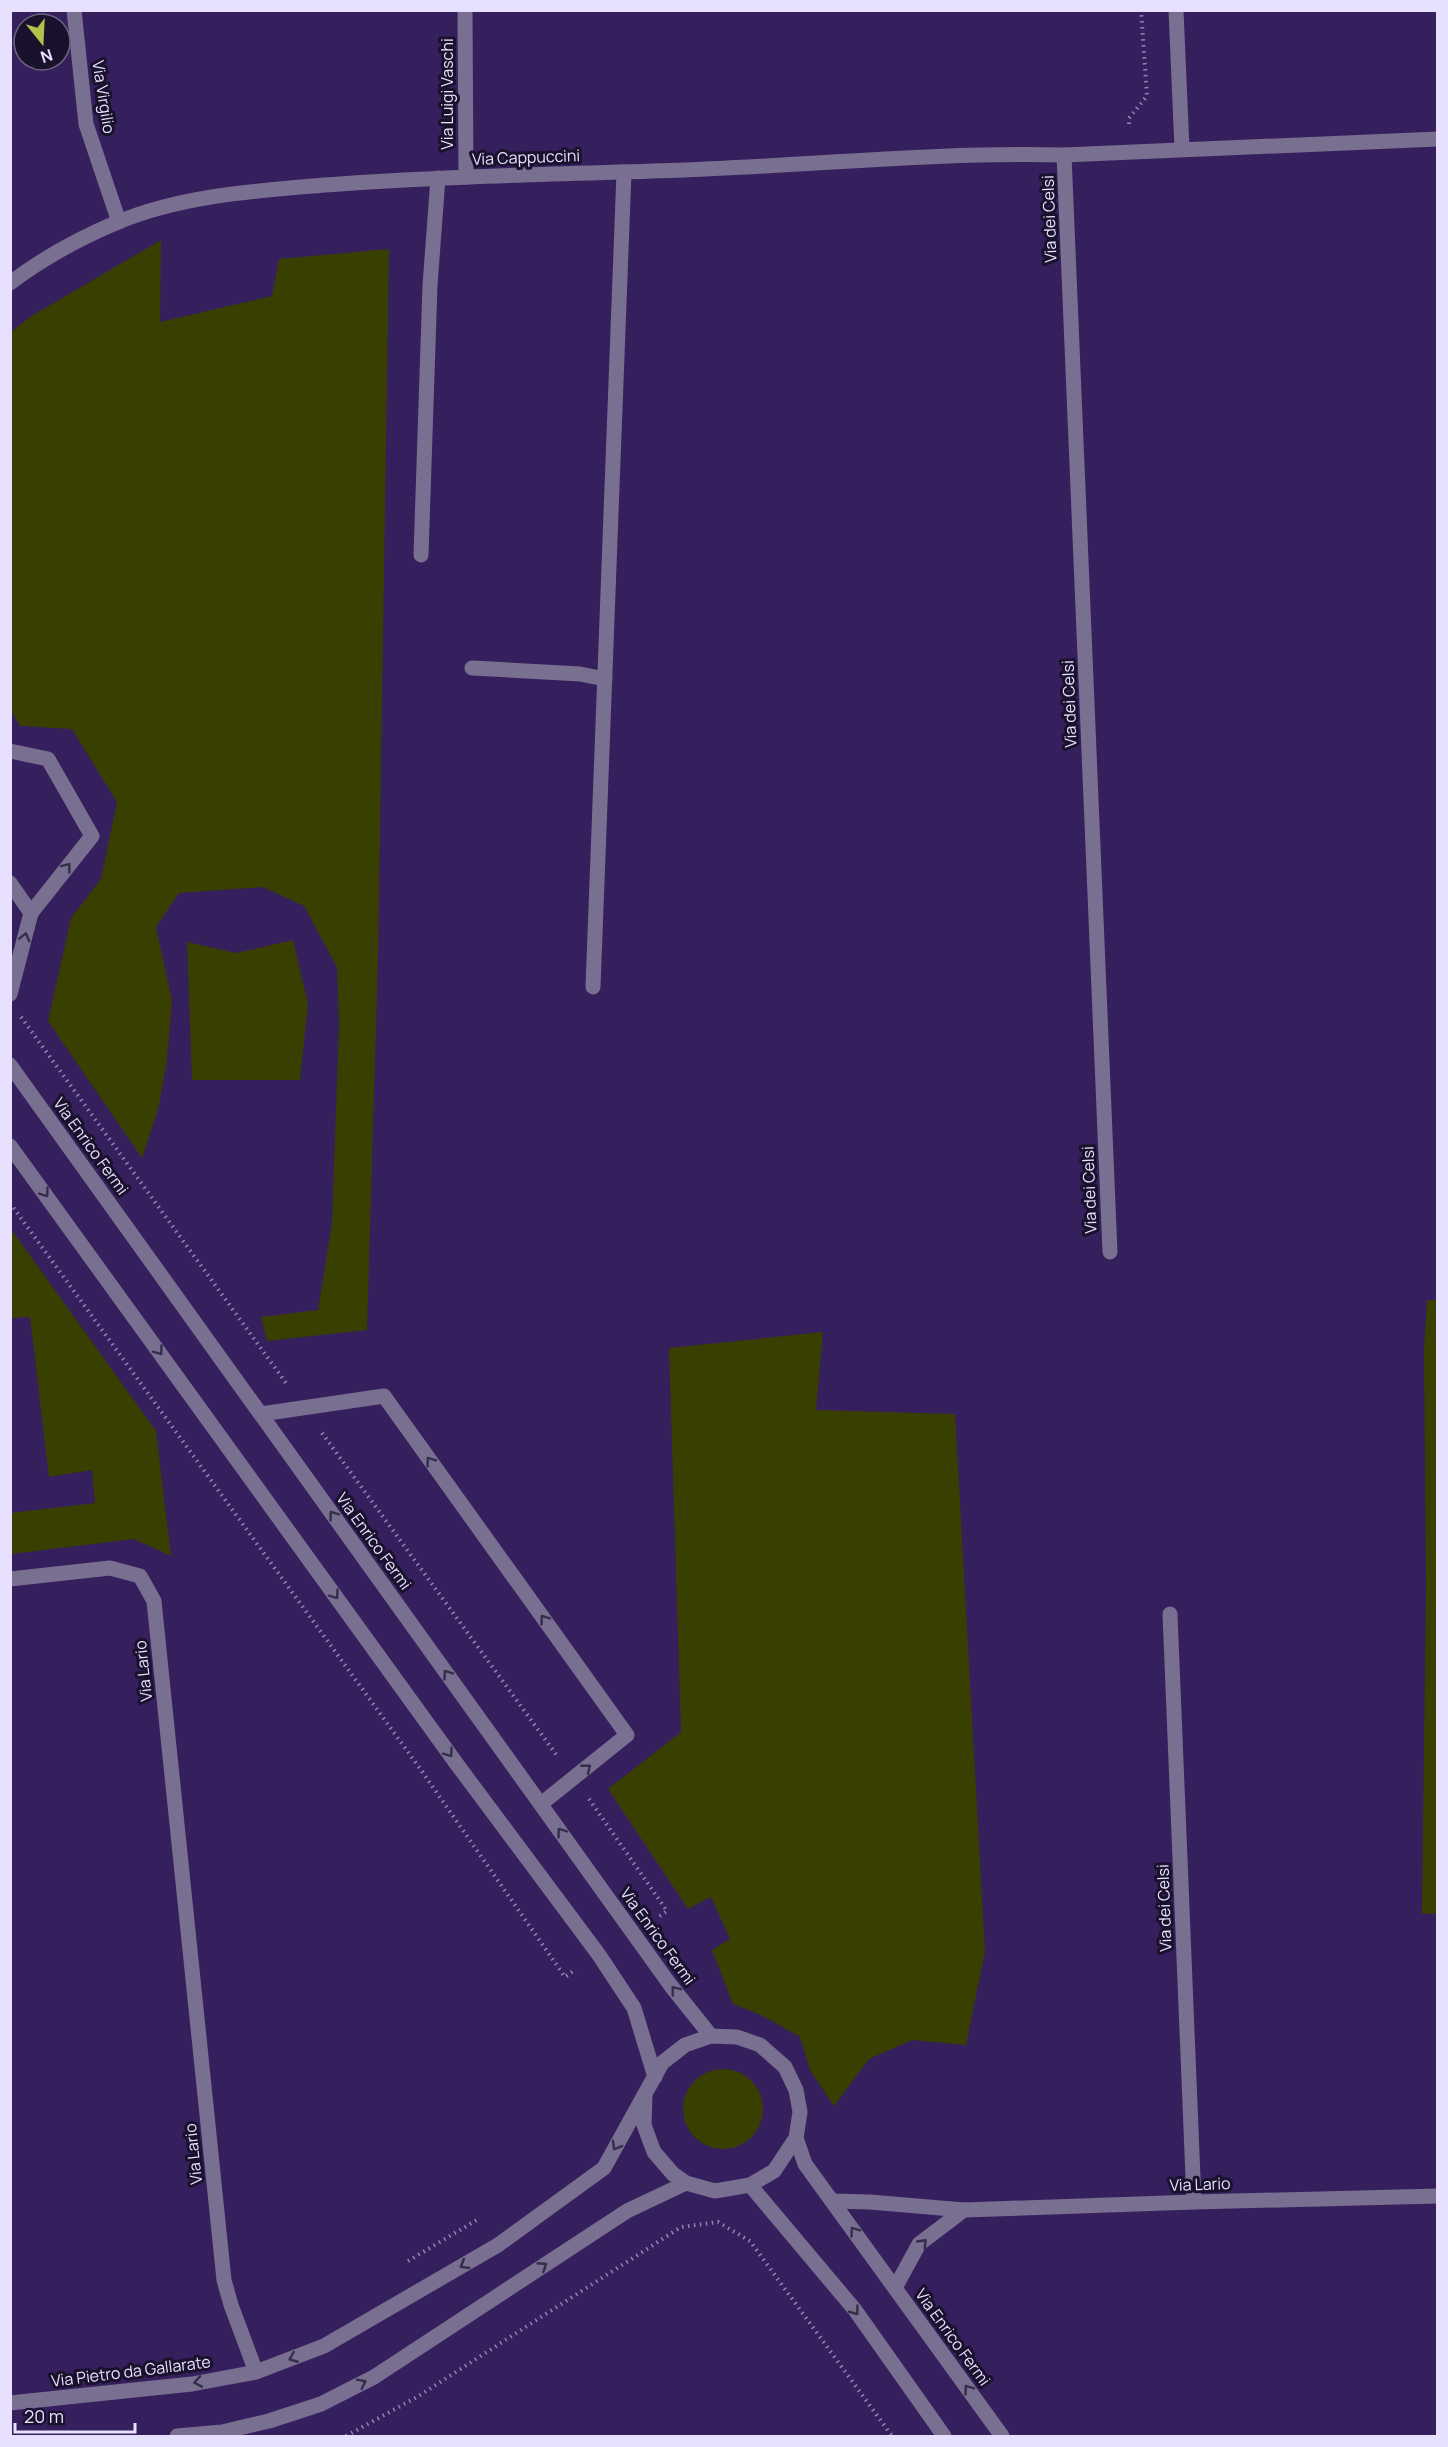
<svg xmlns="http://www.w3.org/2000/svg" width="1448" height="2447" viewBox="0 0 1448 2447" font-family="Manrope,sans-serif">
	<style>
		.green { fill: #383f00 }
		.lines { fill: none; stroke-linecap: round; stroke-linejoin: round }
		.path { stroke: #9384b2; stroke-width: 4; stroke-dasharray: 1.5 4.5; stroke-linecap: butt }
		.minor { stroke: #786f91; stroke-width: 15 }
		.oneway { stroke: #362d4b }
		.labels { text-anchor: middle; stroke-width: 6; stroke-linejoin: round; paint-order: stroke }
		.street-label { font-size: 16px; fill: #e7e0ff; stroke: #1a112d }
	</style>
	<rect width="100%" height="100%" fill="#361f5d"/>
	<g class="green">
		<path d="M 161,240 L 160,322 L 272,296 L 279,259 L 389,249 L 378,959 L 367,1330 L 267,1341 L 261,1317 L 318,1310 L 332,1223 L 339,1024 L 337,967 L 304,906 L 263,887 L 179,893 L 156,927 L 172,1000 L 167,1060 L 158,1110 L 142,1158 L 48,1021 L 71,918 L 101,879 L 117,802 L 72,729 L 20,726 L 11,710 L 11,332 L 30,317 Z"/>
		<path d="M 293,940 L 308,1004 L 300,1080 L 192,1080 L 187,942 L 236,953 Z"/>
		<path d="M 11,1229 L 156,1431 L 171,1556 L 134,1539 L 11,1554 L 11,1513 L 95,1503 L 92,1470 L 49,1477 L 30,1317 L 11,1318 Z"/>
		<path d="M 1427,1300 L 1438,1300 L 1438,1913 L 1422,1914 L 1426,1587 L 1424,1351 Z"/>
		<path d="M 823,1332 L 816,1410 L 955,1414 L 985,1951 L 966,2045 L 912,2040 L 869,2059 L 834,2106 L 810,2070 L 800,2037 L 761,2015 L 733,2004 L 712,1950 L 730,1939 L 711,1897 L 688,1909 L 608,1789 L 681,1732 L 669,1348 Z"/>
		<circle cx="723" cy="2109" r="40"/>
	</g>
	<g class="lines">
		<g class="path">
			<path d="M 1129,124 L 1129,118 L 1147,96 L 1141,10"/>
			<path d="M 21,1017 L 286,1383"/>
			<path d="M 10,1203 L 421,1770 L 565,1977 L 576,1969"/>
			<path d="M 322,1433 L 558,1757"/>
			<path d="M 589,1799 L 667,1911 L 657,1918"/>
			<path d="M 408,2261 L 480,2218"/>
			<path d="M 346,2436 L 417,2397 L 681,2227 L 718,2222 L 750,2241 L 892,2436"/>
		</g>
		<g class="minor">
			<path d="M 74,10 L 86,124 L 119,222"/>
			<path d="M 465,10 L 466,177"/>
			<path d="M 1176,10 L 1182,149"/>
			<path d="M 1064,155 L 1110,1252"/>
			<path d="M 10,283 C 42,259 82,237 118,222 C 183,195 256,191 325,185 C 445,176 566,174 686,170 C 812,165 938,152 1064,155 L 1438,139"/>
			<path d="M 421,555 L 430,285 L 438,178"/>
			<path d="M 472,668 L 580,674 L 605,679"/>
			<path d="M 10,751 L 48,759 L 92,836 L 31,913"/>
			<path d="M 10,883 L 31,913 L 10,994"/>
			<path d="M 593,987 L 624,172"/>
			<path d="M 10,1065 L 671,1986 L 711,2036"/>
			<path d="M 10,1146 L 456,1763 L 599,1955 L 634,2008 L 655,2077"/>
			<path d="M 261,1414 L 384,1396 L 627,1735 L 541,1804"/>
			<path d="M 10,1579 L 110,1568 L 140,1576 L 154,1601 L 224,2280 L 231,2305 L 256,2372"/>
			<path d="M 1170,1614 L 1194,2202"/>
			<path d="M 796,2138 L 805,2164 L 1002,2436"/>
			<path d="M 750,2185 L 855,2310 L 944,2436"/>
			<path d="M 832,2201 L 870,2202 L 964,2210 L 1194,2202 L 1438,2196"/>
			<path d="M 895,2288 L 919,2244 L 964,2210"/>
			<path d="M 10,2403 L 192,2384 L 256,2372 L 324,2346 L 498,2245 L 604,2168 L 662,2063 L 685,2045 L 711,2036 L 737,2037 L 760,2045 L 785,2067 L 796,2090 L 800,2112 L 796,2138 L 774,2171 L 750,2185 L 715,2191 L 686,2183 L 673,2174 L 654,2152 L 644,2125 L 645,2096"/>
			<path d="M 177,2436 L 222,2432 L 269,2421 L 321,2404 L 374,2377 L 627,2211 L 686,2183"/>
		</g>
	</g>
	<defs><path id="oneway-chevron" d="M-2-3.5L2.5 0L-2 3.5" fill="none" stroke-width="1.6" stroke-linecap="round" stroke-linejoin="round" transform="scale(1.5)"/></defs>
	<g class="oneway">
		<use href="#oneway-chevron" transform="translate(67 867) rotate(-52)"/>
		<use href="#oneway-chevron" transform="translate(25 937) rotate(-76)"/>
		<use href="#oneway-chevron" transform="translate(45 1193) rotate(54)"/>
		<use href="#oneway-chevron" transform="translate(159 1351) rotate(54)"/>
		<use href="#oneway-chevron" transform="translate(430 1461) rotate(-126)"/>
		<use href="#oneway-chevron" transform="translate(333 1515) rotate(-126)"/>
		<use href="#oneway-chevron" transform="translate(335 1595) rotate(54)"/>
		<use href="#oneway-chevron" transform="translate(544 1619) rotate(-126)"/>
		<use href="#oneway-chevron" transform="translate(447 1674) rotate(-126)"/>
		<use href="#oneway-chevron" transform="translate(449 1753) rotate(54)"/>
		<use href="#oneway-chevron" transform="translate(587 1768) rotate(-39)"/>
		<use href="#oneway-chevron" transform="translate(561 1832) rotate(-126)"/>
		<use href="#oneway-chevron" transform="translate(675 1990) rotate(-128)"/>
		<use href="#oneway-chevron" transform="translate(616 2146) rotate(120)"/>
		<use href="#oneway-chevron" transform="translate(854 2231) rotate(-126)"/>
		<use href="#oneway-chevron" transform="translate(923 2243) rotate(-46)"/>
		<use href="#oneway-chevron" transform="translate(464 2265) rotate(149)"/>
		<use href="#oneway-chevron" transform="translate(543 2266) rotate(-33)"/>
		<use href="#oneway-chevron" transform="translate(855 2311) rotate(53)"/>
		<use href="#oneway-chevron" transform="translate(293 2358) rotate(158)"/>
		<use href="#oneway-chevron" transform="translate(198 2382) rotate(170)"/>
		<use href="#oneway-chevron" transform="translate(362 2383) rotate(-27)"/>
		<use href="#oneway-chevron" transform="translate(968 2389) rotate(-125)"/>
	</g>
	<g class="labels">
		<g class="street-label">
			<text transform="translate(447 94) rotate(-90)" y="6">Via Luigi Vaschi</text>
			<text transform="translate(104 97) rotate(81)" y="6">Via Virgilio</text>
			<text transform="translate(526 157) rotate(-2)" y="6">Via Cappuccini</text>
			<text transform="translate(1049 219) rotate(-92)" y="6">Via dei Celsi</text>
			<text transform="translate(1069 704) rotate(-92)" y="6">Via dei Celsi</text>
			<text transform="translate(91 1146) rotate(54)" y="6">Via Enrico Fermi</text>
			<text transform="translate(1089 1190) rotate(-92)" y="6">Via dei Celsi</text>
			<text transform="translate(374 1541) rotate(54)" y="6">Via Enrico Fermi</text>
			<text transform="translate(143 1671) rotate(-96)" y="6">Via Lario</text>
			<text transform="translate(1164 1908) rotate(-92)" y="6">Via dei Celsi</text>
			<text transform="translate(658 1936) rotate(54)" y="6">Via Enrico Fermi</text>
			<text transform="translate(193 2154) rotate(-96)" y="6">Via Lario</text>
			<text transform="translate(1200 2184) rotate(-2)" y="6">Via Lario</text>
			<text transform="translate(953 2337) rotate(54)" y="6">Via Enrico Fermi</text>
			<text transform="translate(131 2371) rotate(-7)" y="6">Via Pietro da Gallarate</text>
		</g>
	</g>
	<rect width="1448" height="2447" fill="none" stroke="#e7e0ff" stroke-width="24"/>
	<g transform="translate(42 42) rotate(162)"><circle r="28" fill="#1a112d" stroke="#6c6481" stroke-width="1.5"/>
	<path d="M0-4.5L10 22L0 15L-10 22Z" fill="#b2c34c"/>
	<text y="-9" font-size="16" font-weight="bold" text-anchor="middle" fill="#e7e0ff">N</text>
	</g>
	<path d="M15 2423v9h120v-9" fill="none" stroke="#e7e0ff" stroke-width="3"/>
	<text x="24" y="2423" font-size="18" fill="#e7e0ff" stroke="#1a112d" stroke-width="4.5" paint-order="stroke">20 m</text>
</svg>
